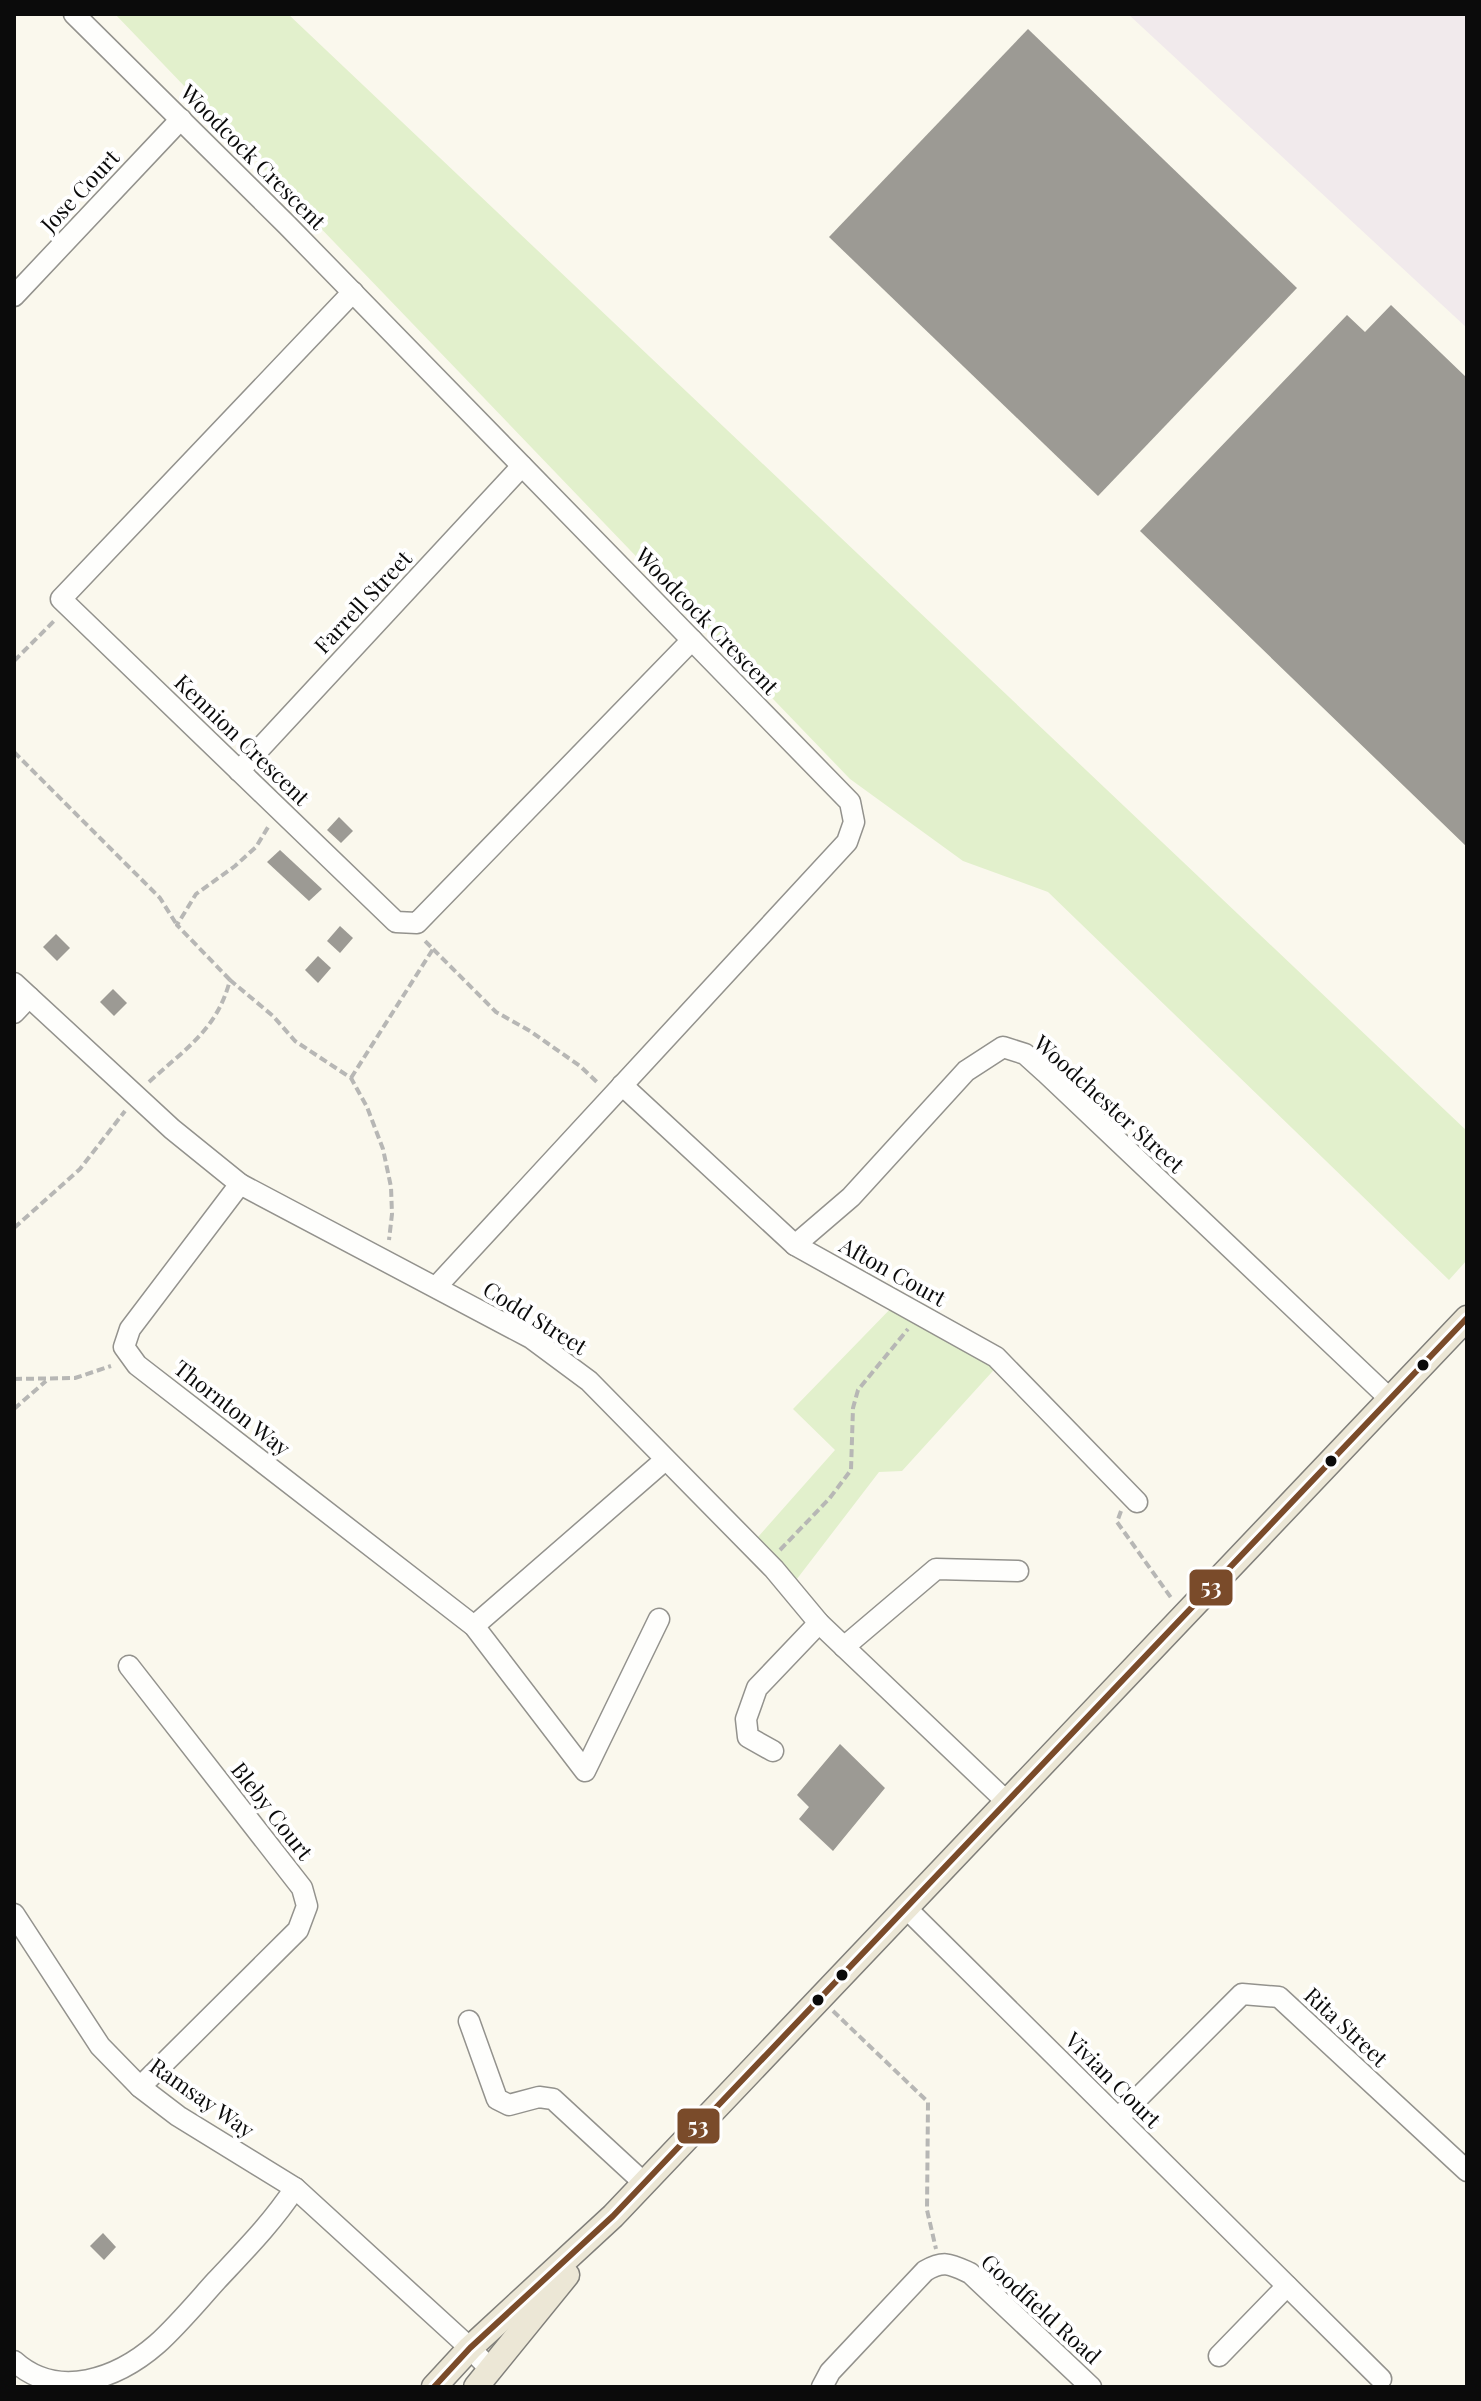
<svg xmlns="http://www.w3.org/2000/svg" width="1481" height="2401" viewBox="0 0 1481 2401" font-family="'Playfair Display',serif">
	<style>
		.industrial { fill: #f1eaec }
		.green { fill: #e2f0cc }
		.building { fill: #9c9a94 }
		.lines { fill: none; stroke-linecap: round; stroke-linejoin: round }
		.minor-casing { stroke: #93928d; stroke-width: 23 }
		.major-casing { stroke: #807f7a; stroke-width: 27 }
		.path { stroke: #b7b7b5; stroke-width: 4; stroke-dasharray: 8 4; stroke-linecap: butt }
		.minor { stroke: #fefefc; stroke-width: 20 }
		.major { stroke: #ece7d6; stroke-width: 24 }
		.bus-1-casing { stroke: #fff; stroke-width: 12 }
		.bus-1 { stroke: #7a4b2a; stroke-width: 6 }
		.bus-dot { fill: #0b0b0b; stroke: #fff; stroke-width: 3 }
		.labels { text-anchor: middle; stroke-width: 8; stroke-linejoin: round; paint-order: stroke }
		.street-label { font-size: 22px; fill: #0b0b0b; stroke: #fff }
		.line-badge { stroke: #fff; stroke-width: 3 }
		.badge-label { font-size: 22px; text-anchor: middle; font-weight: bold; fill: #fff }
	</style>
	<rect width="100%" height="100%" fill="#faf8ed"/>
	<path class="industrial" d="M 1128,14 L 1467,14 L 1467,328 Z"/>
	<g class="green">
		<path d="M 115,14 L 288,14 L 1467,1131 L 1467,1260 L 1449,1280 L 1048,892 L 963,861 L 850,779 Z"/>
		<path d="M 897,1302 L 1001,1362 L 902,1471 L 879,1472 L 790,1588 L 750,1546 L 835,1450 L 793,1409 Z"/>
	</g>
	<g class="building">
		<path d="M 1028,29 L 1297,288 L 1098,496 L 829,237 Z"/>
		<path d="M 1391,305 L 1467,378 L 1467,847 L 1140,531 L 1347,315 L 1365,332 Z"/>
		<path d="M 339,817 L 353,831 L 341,843 L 327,830 Z"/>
		<path d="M 280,850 L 322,889 L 309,901 L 267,862 Z"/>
		<path d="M 340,926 L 353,938 L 340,953 L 327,941 Z"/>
		<path d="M 56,934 L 70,948 L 57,961 L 43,947 Z"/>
		<path d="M 318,956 L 331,968 L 318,983 L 305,970 Z"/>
		<path d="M 113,989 L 127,1003 L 114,1016 L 100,1002 Z"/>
		<path d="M 840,1744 L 885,1788 L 833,1851 L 799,1819 L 809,1807 L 797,1795 Z"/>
		<path d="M 103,2233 L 116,2247 L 104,2260 L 90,2246 Z"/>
	</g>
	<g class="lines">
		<g class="minor-casing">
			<g id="minor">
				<path d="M 74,14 L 287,225 L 850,802 L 854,822 L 847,842 L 437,1286"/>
				<path d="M 353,292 L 61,599 L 396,922 L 417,923 L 692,640"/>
				<path d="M 14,296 L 181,119"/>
				<path d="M 239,771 L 522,466"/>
				<path d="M 14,983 L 172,1129 L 240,1184 L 531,1338 L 589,1381 L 774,1569 L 819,1623 L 1007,1802"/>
				<path d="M 14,1013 L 29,997"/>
				<path d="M 622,1085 L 795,1245 L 996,1357 L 1137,1502"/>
				<path d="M 240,1184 L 130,1329 L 124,1347 L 137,1365 L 474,1626 L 585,1771 L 659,1619"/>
				<path d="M 795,1245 L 851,1197 L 966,1071 L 1003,1047 L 1025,1054 L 1046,1073 L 1390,1399"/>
				<path d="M 474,1626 L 665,1460"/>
				<path d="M 844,1647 L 936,1569 L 1018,1571"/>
				<path d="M 129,1666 L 302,1888 L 307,1906 L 298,1930 L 140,2087"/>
				<path d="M 773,1751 L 748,1737 L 746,1719 L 757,1688 L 819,1623"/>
				<path d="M 906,1908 L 1381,2379"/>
				<path d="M 14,1914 L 100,2046 L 140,2087 L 178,2116 L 295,2188 L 470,2348 L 491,2370"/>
				<path d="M 469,2021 L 497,2099 L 509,2105 L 539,2097 L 553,2099 L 644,2183"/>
				<path d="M 1118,2118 L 1242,1994 L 1279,1997 L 1467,2171"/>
				<path d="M 1219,2356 L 1287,2286"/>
				<path d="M 14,2361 C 58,2401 118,2378 157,2344 C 178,2325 197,2302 216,2281 C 244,2251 272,2223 295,2188"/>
				<path d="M 822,2387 L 830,2372 L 925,2271 C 944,2260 950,2264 970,2273 L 1091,2387"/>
			</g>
		</g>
		<g class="major-casing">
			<g id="major">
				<path d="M 434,2387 L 470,2348 L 613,2216 L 1467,1318"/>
				<path d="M 476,2387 L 567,2275"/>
			</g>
		</g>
		<g class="path">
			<path d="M 14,661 L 55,620"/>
			<path d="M 14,752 L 160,898 L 177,925"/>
			<path d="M 433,949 L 496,1012 L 530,1031 L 580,1066 L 599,1084"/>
			<path d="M 230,980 L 177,925 L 196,894 L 235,866 L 256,847 L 270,824"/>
			<path d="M 351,1078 L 433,949 L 425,941"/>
			<path d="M 149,1082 C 185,1049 217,1030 230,980 L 273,1016 L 295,1041 L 351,1078 L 367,1107 L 383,1149 L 391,1187 L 392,1214 L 389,1240"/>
			<path d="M 14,1228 L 80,1169 L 125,1111"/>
			<path d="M 14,1379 L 75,1378 L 111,1366"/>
			<path d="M 14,1409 L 46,1381"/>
			<path d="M 1121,1511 L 1117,1522 L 1172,1599"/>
			<path d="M 780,1550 L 829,1499 L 851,1470 L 853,1408 L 858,1390 L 908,1329"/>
			<path d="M 833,2011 L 928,2102 L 927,2210 L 936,2249"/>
		</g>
		<use href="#minor" class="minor"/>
		<use href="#major" class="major"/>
		<g class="bus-1-casing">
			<path id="bus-1" d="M 434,2387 L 470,2348 L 613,2216 L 1467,1318"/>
		</g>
		<use href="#bus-1" class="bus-1"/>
	</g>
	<g class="bus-dot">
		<circle cx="1423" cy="1365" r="7"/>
		<circle cx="1331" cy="1461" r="7"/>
		<circle cx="842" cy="1975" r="7"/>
		<circle cx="818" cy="2000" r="7"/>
	</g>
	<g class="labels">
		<g class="street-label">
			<text transform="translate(253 157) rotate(45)" y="8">Woodcock Crescent</text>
			<text transform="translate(80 191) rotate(-47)" y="8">Jose Court</text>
			<text transform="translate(363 602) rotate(-47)" y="8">Farrell Street</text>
			<text transform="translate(707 621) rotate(46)" y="8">Woodcock Crescent</text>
			<text transform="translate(242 740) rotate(44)" y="8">Kennion Crescent</text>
			<text transform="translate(1109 1104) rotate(42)" y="8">Woodchester Street</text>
			<text transform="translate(893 1272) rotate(29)" y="8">Afton Court</text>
			<text transform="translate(535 1318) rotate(32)" y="8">Codd Street</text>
			<text transform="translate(232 1408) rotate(38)" y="8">Thornton Way</text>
			<text transform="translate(272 1811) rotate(52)" y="8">Bleby Court</text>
			<text transform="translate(1346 2027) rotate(43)" y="8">Rita Street</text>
			<text transform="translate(1113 2080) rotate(45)" y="8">Vivian Court</text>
			<text transform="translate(202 2098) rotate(35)" y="8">Ramsay Way</text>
			<text transform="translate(1041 2309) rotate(42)" y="8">Goodfield Road</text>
		</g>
	</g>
	<g class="line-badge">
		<rect x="1188" y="1568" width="46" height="39" rx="8" fill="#7a4b2a"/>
		<rect x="676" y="2107" width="45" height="38" rx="8" fill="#7a4b2a"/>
	</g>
	<g class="badge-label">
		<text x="1211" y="1595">53</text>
		<text x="698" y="2134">53</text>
	</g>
	<rect width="1481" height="2401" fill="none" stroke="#0b0b0b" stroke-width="32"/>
</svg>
